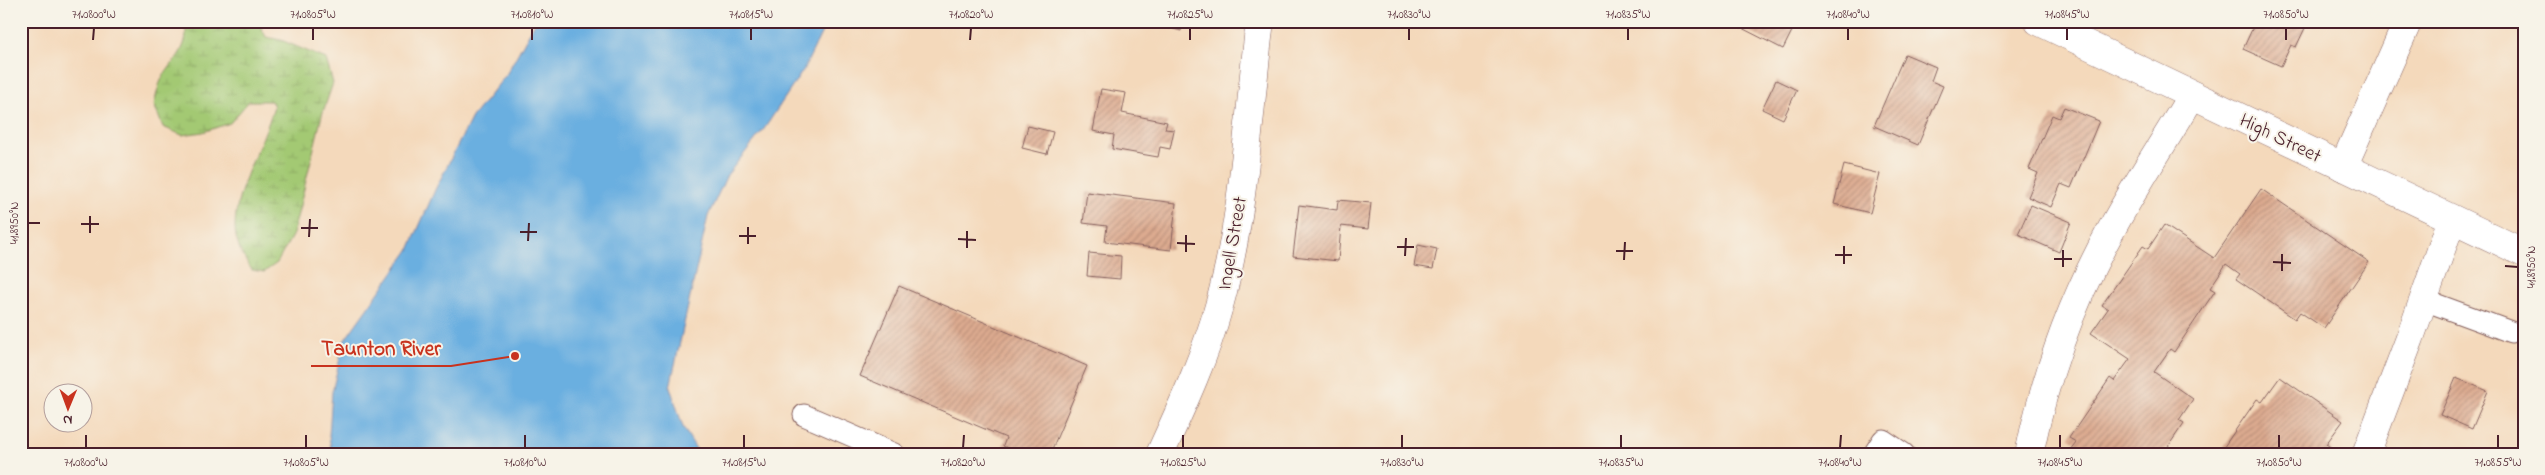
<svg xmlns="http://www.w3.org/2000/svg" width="2545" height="475" viewBox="0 0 2545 475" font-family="'Indie Flower',sans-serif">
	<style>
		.wetland { fill: url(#wetland-marsh); stroke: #76744f }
		.water { fill: #6bafe0; stroke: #5a6786 }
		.building { fill: url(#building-hatch) }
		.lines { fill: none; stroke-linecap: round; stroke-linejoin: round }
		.service-casing { stroke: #86605d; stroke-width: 23 }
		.minor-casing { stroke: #86605d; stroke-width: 29 }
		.tertiary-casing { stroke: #86605d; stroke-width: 29 }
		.service { stroke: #fff; stroke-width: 21 }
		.minor { stroke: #fff; stroke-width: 28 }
		.tertiary { stroke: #fff; stroke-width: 28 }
		.ticks { fill: none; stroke: #4a1f2b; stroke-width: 2 }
		.labels { text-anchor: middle; stroke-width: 4; stroke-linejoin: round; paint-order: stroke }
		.street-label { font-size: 20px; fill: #4a1f2b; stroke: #f7f3e8 }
		.leader { fill: none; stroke: #c8321e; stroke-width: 2 }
		.callout-dot { fill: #c8321e; stroke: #f7f3e8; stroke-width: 2 }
		.callout-label { font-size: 21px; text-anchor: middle; font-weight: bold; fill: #c8321e; stroke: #f7f3e8; stroke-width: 4; stroke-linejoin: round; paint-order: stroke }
		.neatline { fill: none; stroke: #4a1f2b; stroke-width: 2 }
		.ticks-label { font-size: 12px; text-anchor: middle; fill: #4a1f2b }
	</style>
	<defs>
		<pattern id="wetland-marsh" width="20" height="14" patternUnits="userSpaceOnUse" patternTransform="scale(1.25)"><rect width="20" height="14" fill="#a3c973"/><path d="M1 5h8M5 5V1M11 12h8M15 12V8" fill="none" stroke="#8eac64"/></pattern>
		<pattern id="building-hatch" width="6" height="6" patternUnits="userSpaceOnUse" patternTransform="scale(1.25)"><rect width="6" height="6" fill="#ddab90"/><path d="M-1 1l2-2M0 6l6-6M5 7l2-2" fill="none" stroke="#b58b76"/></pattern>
	</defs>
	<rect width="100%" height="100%" fill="#f7f3e8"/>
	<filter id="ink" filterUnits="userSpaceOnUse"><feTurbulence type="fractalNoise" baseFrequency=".02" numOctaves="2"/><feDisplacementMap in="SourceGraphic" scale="10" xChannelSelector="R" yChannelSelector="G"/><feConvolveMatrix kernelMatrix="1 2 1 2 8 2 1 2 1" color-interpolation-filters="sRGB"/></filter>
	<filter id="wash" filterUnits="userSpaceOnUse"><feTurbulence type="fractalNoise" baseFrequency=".0096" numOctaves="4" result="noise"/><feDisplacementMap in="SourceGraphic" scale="20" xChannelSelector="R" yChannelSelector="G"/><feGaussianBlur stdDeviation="1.12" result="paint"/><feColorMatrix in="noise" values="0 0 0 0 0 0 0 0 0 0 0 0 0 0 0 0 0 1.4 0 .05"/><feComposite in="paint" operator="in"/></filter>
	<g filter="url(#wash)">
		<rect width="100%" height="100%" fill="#f4d9bb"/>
		<path class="wetland" d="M 184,21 L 258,21 L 266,37 L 281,40 L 326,59 L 333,83 L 322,115 L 293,234 L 277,263 L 264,272 L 252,270 C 244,259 235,243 235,228 C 235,186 263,146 274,106 L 271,101 L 249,101 L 230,123 L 203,132 L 182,135 L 163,127 L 154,105 C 156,97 158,86 162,78 C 174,60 192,45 184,21 Z"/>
		<path class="water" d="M 536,21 L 827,21 L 804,69 L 764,129 L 727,175 L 708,216 L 670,387 L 683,427 L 699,454 L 332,454 L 329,436 L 332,392 L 344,341 L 409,250 L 435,190 L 472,117 L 506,75 Z"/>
		<g id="blocks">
			<g class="building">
				<path d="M 1145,21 L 1183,21 L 1181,31 Z"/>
				<path d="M 1728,21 L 1797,21 L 1783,49 Z"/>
				<path d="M 2246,21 L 2297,21 L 2296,24 L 2305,28 L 2296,47 L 2291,45 L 2281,66 L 2243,49 L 2254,25 Z"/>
				<path d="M 1905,54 L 1936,67 L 1931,81 L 1943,86 L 1918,145 L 1874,126 Z"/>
				<path d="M 1776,80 L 1797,90 L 1783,119 L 1762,109 Z"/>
				<path d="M 1101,89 L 1126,93 L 1122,113 L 1167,122 L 1165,129 L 1174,130 L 1170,149 L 1160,147 L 1158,157 L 1112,149 L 1114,135 L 1093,131 Z"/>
				<path d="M 2064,107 L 2099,121 L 2071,188 L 2061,184 L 2051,207 L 2028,197 L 2038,173 L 2029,169 L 2052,115 L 2059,118 Z"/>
				<path d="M 1028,126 L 1053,132 L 1047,154 L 1022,148 Z"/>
				<path d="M 1844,165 L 1880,174 L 1870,213 L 1834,204 Z"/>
				<path d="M 2261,189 L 2369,262 L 2324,328 L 2300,312 L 2295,319 L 2236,279 L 2240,274 L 2226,264 L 2210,288 L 2215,291 L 2174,352 L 2170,349 L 2154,372 L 2193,399 L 2179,420 L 2184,423 L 2163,454 L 2067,454 L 2076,442 L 2069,438 L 2110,378 L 2114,381 L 2130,359 L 2091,333 L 2108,309 L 2102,305 L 2143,246 L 2148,249 L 2164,225 L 2214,258 Z"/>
				<path d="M 1087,192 L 1176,203 L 1171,250 L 1105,242 L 1107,226 L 1083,223 Z"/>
				<path d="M 1338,200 L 1371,203 L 1368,229 L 1341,226 L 1338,261 L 1293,256 L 1299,205 L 1337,210 Z"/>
				<path d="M 2031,205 L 2071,222 L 2059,252 L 2018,234 Z"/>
				<path d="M 1418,245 L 1437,249 L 1433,269 L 1414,266 Z"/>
				<path d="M 1089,253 L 1121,256 L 1120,279 L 1087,276 Z"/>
				<path d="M 899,286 L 1087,366 L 1050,454 L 1021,454 L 1003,446 L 1006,438 L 860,376 Z"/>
				<path d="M 2280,377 L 2343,421 L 2326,444 L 2332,448 L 2327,454 L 2219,454 L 2257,399 L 2262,402 Z"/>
				<path d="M 2456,378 L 2488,391 L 2472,429 L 2440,415 Z"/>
			</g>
		</g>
	</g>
	<g filter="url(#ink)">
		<use href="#blocks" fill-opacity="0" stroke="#86605d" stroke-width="1"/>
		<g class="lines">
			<g class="service-casing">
				<g id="service">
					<path d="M 2424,300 L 2511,332"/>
					<path d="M 804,415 L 894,454"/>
					<path d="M 1874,454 L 1883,440 L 1904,454"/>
				</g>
			</g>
			<g class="minor-casing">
				<g id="minor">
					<path d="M 2343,167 L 2408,21"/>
					<path d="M 2029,454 C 2045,377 2072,301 2110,232 C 2135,185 2165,141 2192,95"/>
					<path d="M 2366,454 L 2410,338 L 2452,219"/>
				</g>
			</g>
			<g class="tertiary-casing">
				<g id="tertiary">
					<path d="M 2038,21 L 2524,253"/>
					<path d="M 1160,454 C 1182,406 1205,357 1219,306 C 1245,214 1248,116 1260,21"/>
				</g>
			</g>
			<use href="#service" class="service"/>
			<use href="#minor" class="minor"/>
			<use href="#tertiary" class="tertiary"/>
		</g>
	</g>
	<path class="ticks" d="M 93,40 L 94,28M 313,40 L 313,28M 532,40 L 532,28M 751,40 L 751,28M 970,40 L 971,28M 1190,40 L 1190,28M 1409,40 L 1409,28M 1628,40 L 1628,28M 1848,40 L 1848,28M 2067,40 L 2067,28M 2286,40 L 2286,28M 28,223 L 40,223M 81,224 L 99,224M 301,228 L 318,228M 520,232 L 537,232M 90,233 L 90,216M 739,236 L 756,236M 309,237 L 310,219M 958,239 L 976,240M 528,241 L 529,223M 1177,243 L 1195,244M 748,244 L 748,227M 1397,247 L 1414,247M 967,248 L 967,231M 1616,251 L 1633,251M 1186,252 L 1186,235M 1835,255 L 1852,255M 1405,256 L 1406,238M 2054,259 L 2072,259M 1624,260 L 1625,242M 2273,262 L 2291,263M 1844,264 L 1844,246M 2505,266 L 2518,267M 2063,267 L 2063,250M 2282,271 L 2282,254M 86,448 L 86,435M 306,448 L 306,435M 525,448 L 525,435M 744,448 L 744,435M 963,448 L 964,435M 1183,448 L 1183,435M 1402,448 L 1402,435M 1621,448 L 1621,435M 1840,448 L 1841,435M 2060,448 L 2060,435M 2279,448 L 2279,435M 2498,448 L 2498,435"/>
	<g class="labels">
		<g class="street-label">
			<text transform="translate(2281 137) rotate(26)" y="7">High Street</text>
			<text transform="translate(1231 243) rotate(-80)" y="7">Ingell Street</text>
		</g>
	</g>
	<path class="leader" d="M515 356L451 366H311"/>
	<circle class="callout-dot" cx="515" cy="356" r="5"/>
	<g class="callout-label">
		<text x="381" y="355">Taunton River</text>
	</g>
	<rect width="2545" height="475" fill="none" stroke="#f7f3e8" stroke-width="55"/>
	<g transform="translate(68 408) rotate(181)"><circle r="24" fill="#f7f3e8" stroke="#b29e9c"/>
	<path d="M0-4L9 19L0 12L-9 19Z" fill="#c8321e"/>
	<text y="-8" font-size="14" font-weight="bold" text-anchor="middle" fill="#4a1f2b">N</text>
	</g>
	<rect x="28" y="28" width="2490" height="420" class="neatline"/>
	<g class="ticks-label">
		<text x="94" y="18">71.0800°W</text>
		<text x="313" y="18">71.0805°W</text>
		<text x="532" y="18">71.0810°W</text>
		<text x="751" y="18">71.0815°W</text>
		<text x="971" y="18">71.0820°W</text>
		<text x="1190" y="18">71.0825°W</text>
		<text x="1409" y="18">71.0830°W</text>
		<text x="1628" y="18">71.0835°W</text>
		<text x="1848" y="18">71.0840°W</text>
		<text x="2067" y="18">71.0845°W</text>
		<text x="2286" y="18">71.0850°W</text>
		<text transform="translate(14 223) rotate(-90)" y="4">41.8950°N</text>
		<text transform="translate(2531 267) rotate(-90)" y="4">41.8950°N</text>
		<text x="86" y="466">71.0800°W</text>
		<text x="306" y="466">71.0805°W</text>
		<text x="525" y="466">71.0810°W</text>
		<text x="744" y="466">71.0815°W</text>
		<text x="963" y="466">71.0820°W</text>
		<text x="1183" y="466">71.0825°W</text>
		<text x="1402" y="466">71.0830°W</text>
		<text x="1621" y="466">71.0835°W</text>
		<text x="1840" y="466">71.0840°W</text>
		<text x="2060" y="466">71.0845°W</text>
		<text x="2279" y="466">71.0850°W</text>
		<text x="2498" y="466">71.0855°W</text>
	</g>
</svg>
